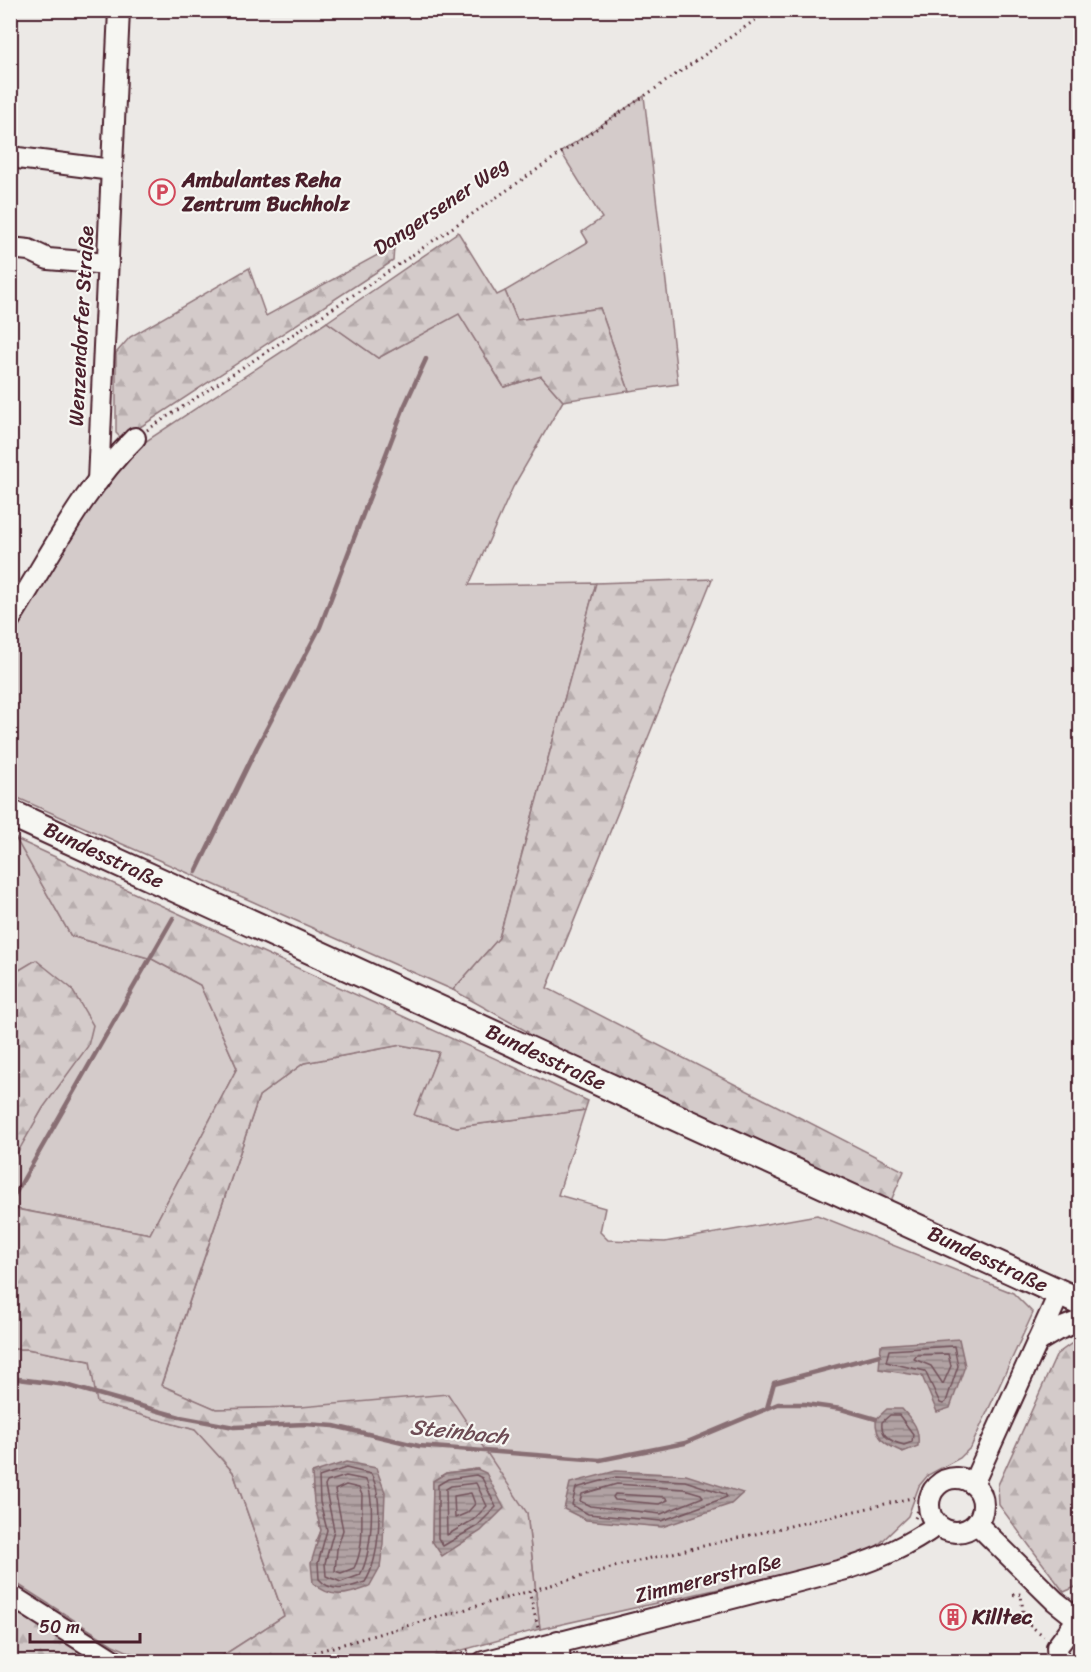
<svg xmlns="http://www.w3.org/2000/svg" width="1091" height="1672" viewBox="0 0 1091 1672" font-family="Sriracha,sans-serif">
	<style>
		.green { fill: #d4cbca; stroke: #8f757a; stroke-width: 1.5 }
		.forest { fill: url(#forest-firs); stroke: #8f757a; stroke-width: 1.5; fill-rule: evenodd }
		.water { fill: url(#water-rules); stroke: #886e73; stroke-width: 1.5 }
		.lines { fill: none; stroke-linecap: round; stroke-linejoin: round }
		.shore { stroke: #73535b; stroke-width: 1.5 }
		.stream { stroke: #886e73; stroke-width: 4.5 }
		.minor-casing { stroke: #4a1f2b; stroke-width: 24 }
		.major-casing { stroke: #4a1f2b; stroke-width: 30 }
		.path { stroke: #4a1f2b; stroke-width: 3; stroke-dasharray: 1.5 4.5; stroke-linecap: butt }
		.minor { stroke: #f6f6f2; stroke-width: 20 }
		.major { stroke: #f6f6f2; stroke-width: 26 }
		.labels { text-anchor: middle; stroke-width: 4.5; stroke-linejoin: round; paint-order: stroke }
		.poi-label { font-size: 21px; font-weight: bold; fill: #4a1f2b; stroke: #f6f6f2; text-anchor: start }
		.street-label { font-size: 21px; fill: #4a1f2b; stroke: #f6f6f2 }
		.water-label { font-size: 22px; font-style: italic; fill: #6e4d55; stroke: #f6f6f2 }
	</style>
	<defs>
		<pattern id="forest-firs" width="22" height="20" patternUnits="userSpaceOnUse" patternTransform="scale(1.5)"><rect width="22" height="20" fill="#d4cbca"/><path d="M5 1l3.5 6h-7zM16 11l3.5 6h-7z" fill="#b8aeae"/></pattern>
		<pattern id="water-rules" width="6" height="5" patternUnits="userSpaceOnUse" patternTransform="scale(1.5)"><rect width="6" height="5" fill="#b1a2a3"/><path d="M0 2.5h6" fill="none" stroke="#928385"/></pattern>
	</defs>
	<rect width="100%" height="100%" fill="#ece9e6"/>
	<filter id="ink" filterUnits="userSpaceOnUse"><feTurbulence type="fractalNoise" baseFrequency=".0167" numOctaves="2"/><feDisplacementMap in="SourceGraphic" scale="12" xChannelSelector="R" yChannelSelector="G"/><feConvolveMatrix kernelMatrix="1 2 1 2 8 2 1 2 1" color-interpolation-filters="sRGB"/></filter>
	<g filter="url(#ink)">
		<g class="green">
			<path d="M 644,96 L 678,384 L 629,391 L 600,308 L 517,320 L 505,291 L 588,242 L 582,232 L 602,218 L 561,152 Z"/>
			<path d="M 459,313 L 504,387 L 541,376 L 563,401 L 513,487 L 469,585 L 596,583 L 499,938 L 453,990 L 11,795 L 10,632 L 92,502 L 125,455 L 327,322 L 378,358 Z"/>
			<path d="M 11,836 L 16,839 L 71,936 L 152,959 L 200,985 L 237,1068 L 150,1234 L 11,1208 L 10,1164 L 43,1108 L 36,961 L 11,975 Z"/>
			<path d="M 401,1045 L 439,1052 L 415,1115 L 457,1127 L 585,1110 L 558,1195 L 605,1208 L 600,1232 L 608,1240 L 665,1242 L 817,1215 L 1013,1293 L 1033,1313 L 971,1447 L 960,1458 L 928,1475 L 919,1486 L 908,1516 L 873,1550 L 813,1568 L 540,1629 L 527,1513 L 301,1407 L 216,1409 L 161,1386 L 259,1096 L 304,1063 Z"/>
			<path d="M 10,1349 L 27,1349 L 90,1361 L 98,1403 L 196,1430 L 233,1472 L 284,1616 L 222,1656 L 221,1661 L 149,1661 L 113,1645 L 11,1580 Z"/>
		</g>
		<g class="forest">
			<path d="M 458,232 L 497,295 L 505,291 L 517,320 L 600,308 L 629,391 L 563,401 L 541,376 L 504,387 L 459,314 L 378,358 L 327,322 Z"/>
			<path d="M 394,246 L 393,261 L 122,439 L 116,433 L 116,353 L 130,337 L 249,268 L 266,316 Z"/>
			<path d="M 712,579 L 547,988 L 904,1171 L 886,1212 L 522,1046 L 528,1032 L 453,990 L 499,938 L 596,583 Z"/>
			<path d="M 16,839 L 588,1101 L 585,1110 L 457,1127 L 414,1115 L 439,1052 L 401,1045 L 304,1063 L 259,1096 L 161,1385 L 216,1409 L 301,1407 L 448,1394 L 527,1513 L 540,1629 L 422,1661 L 221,1661 L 222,1656 L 284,1616 L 233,1472 L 195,1430 L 97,1403 L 90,1361 L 27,1349 L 11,1349 L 10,1208 L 150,1234 L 237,1068 L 200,985 L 152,959 L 71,936 ZM 477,1469 L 432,1541 L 433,1481 L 446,1473 ZM 312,1487 L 383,1518 L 380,1567 L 316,1542 L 321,1531 Z"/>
			<path d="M 36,960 L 71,988 L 93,1025 L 88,1046 L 43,1108 L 11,1164 L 11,975 Z"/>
			<path d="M 1080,1342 L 1080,1585 L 1064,1592 L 999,1505 L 998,1485 L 1057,1354 L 1071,1344 Z"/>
			<path d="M 11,1595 L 116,1661 L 11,1661 Z"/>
		</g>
		<g class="water">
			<path d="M 959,1339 L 965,1366 L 950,1408 L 937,1412 L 922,1376 L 879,1369 L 881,1345 Z"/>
			<path d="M 887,1409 L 902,1409 C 914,1422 920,1429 918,1446 L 903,1452 C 886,1445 875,1439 876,1419 Z"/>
			<path d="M 346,1462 L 376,1468 L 385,1492 L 383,1544 L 380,1567 L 369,1587 C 347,1595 332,1600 313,1583 L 311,1563 L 321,1530 L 314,1503 L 312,1473 Z"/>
			<path d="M 477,1469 L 486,1473 L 504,1508 L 481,1531 L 442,1556 L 432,1541 L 433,1481 L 446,1473 Z"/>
			<path d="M 616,1471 L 686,1475 L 743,1493 L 731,1504 L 662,1527 L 586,1520 L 564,1509 L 570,1483 Z"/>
		</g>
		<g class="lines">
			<g class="shore">
				<path d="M 954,1346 L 958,1366 L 946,1402 L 943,1404 L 940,1403 L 925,1371 L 886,1362 L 889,1350 Z"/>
				<path d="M 948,1354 L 951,1366 L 943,1384 L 931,1366 L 914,1359 L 917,1355 Z"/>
				<path d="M 899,1415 L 913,1434 L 912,1442 L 904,1445 C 891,1442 880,1436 882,1422 L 890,1415 Z"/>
				<path d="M 346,1468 L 371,1474 C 384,1498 380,1559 365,1582 C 348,1588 332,1594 319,1579 L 318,1563 L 327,1530 L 320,1502 L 319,1477 Z"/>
				<path d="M 476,1475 L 482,1478 L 496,1507 L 477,1526 L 443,1546 L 438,1538 L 438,1485 L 448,1479 Z"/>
				<path d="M 346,1476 L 366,1480 C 376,1501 371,1555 360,1575 L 341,1582 L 326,1576 L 325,1563 L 334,1530 L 325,1486 L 327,1482 Z"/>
				<path d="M 616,1477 L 685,1481 L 725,1494 L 727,1497 L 661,1521 L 588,1514 L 572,1505 L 576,1488 Z"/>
				<path d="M 476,1483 L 487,1506 L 473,1520 L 447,1535 L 446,1489 L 451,1486 Z"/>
				<path d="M 617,1484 L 684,1489 L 701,1494 L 703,1497 L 661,1514 L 590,1506 L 580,1501 L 582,1494 Z"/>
				<path d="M 346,1485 L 359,1488 L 362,1495 C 361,1518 365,1548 354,1568 L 341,1573 L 335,1571 L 337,1549 L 343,1530 L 335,1490 Z"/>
				<path d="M 471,1493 L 475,1504 L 467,1513 L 455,1518 L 454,1496 Z"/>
				<path d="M 615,1494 L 665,1497 L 668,1500 L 659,1504 L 615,1500 L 613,1497 Z"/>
			</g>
			<g class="stream">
				<path d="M 196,872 L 257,747 L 320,627 L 404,407 L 426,359"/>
				<path d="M 10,1203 L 173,918"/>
				<path d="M 10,1378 L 66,1385 L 180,1417 L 234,1427 L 305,1424 L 334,1426 L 419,1446 L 600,1460 L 685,1443 L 778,1404 L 805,1404 L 841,1409 L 876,1419"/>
				<path d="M 767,1408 L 774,1383 L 880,1355"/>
			</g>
			<g class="minor-casing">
				<g id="minor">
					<path d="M 10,157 L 112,170"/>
					<path d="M 10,248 L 29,250 L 48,259 L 108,264"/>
					<path d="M 98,481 L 119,10"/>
					<path d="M 10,619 C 49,558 83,488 135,438"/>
					<path d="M 1037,1342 L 1057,1330 L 1080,1321"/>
					<circle cx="956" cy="1505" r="27"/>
					<path d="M 973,1484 L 1060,1292"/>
					<path d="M 977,1524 L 1055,1601 L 1080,1621"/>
					<path d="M 10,1595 L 116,1662"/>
					<path d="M 558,1641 L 560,1662"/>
					<path d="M 483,1662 L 846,1569 C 880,1558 908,1546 937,1525"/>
					<path d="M 1058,1662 L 1057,1647 L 1080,1616"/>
				</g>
			</g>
			<g class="major-casing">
				<path id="major" d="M 10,813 L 1080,1302"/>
			</g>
			<g class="path">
				<path d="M 147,430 L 370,284 L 770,10"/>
				<path d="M 915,1518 C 919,1510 918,1503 920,1495 C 927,1476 945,1473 962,1467"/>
				<path d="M 529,1591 L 539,1632"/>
				<path d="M 1013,1595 L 1021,1594 L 1024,1621 L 1044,1636"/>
				<path d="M 280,1662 L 625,1564 L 920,1496"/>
				<path d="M 433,1662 L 471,1649"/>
			</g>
			<use href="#minor" class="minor"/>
			<use href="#major" class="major"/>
		</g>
	</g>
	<defs>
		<g id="parking-ring" transform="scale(1.35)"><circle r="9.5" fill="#f6f6f2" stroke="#d1495b" stroke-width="1.5"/><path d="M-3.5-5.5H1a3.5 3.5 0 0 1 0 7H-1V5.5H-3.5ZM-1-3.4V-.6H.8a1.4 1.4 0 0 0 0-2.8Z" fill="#d1495b"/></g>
		<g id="building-ring" transform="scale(1.35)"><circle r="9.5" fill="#f6f6f2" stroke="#d1495b" stroke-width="1.5"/><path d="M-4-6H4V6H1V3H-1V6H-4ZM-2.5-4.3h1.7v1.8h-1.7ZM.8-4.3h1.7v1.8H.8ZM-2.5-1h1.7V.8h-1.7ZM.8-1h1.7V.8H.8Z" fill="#d1495b"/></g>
	</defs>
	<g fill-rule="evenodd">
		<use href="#parking-ring" x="162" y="192"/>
		<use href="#building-ring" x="953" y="1617"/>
	</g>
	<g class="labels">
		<g class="poi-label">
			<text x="182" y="187">Ambulantes Reha<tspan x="182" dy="24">Zentrum Buchholz</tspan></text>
			<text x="972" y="1624">Killtec</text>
		</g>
		<g class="street-label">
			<text transform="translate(441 206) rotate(-34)" y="7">Dangersener Weg</text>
			<text transform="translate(81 326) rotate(-87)" y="7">Wenzendorfer Straße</text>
			<text transform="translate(104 855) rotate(25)" y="7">Bundesstraße</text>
			<text transform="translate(546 1057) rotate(25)" y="7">Bundesstraße</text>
			<text transform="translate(988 1259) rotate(25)" y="7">Bundesstraße</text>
			<text transform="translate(708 1578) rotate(-14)" y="7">Zimmererstraße</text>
		</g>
		<g class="water-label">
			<text transform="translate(459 1431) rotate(6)" y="8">Steinbach</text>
		</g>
	</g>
	<rect width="1091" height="1672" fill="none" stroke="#f6f6f2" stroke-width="36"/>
	<rect x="18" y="18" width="1055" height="1636" fill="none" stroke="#4a1f2b" stroke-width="2" filter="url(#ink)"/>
	<path d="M30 1633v9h110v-9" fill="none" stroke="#4a1f2b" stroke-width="3"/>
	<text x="39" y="1633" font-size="18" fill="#4a1f2b" stroke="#f6f6f2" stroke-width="4.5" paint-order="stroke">50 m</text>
</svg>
